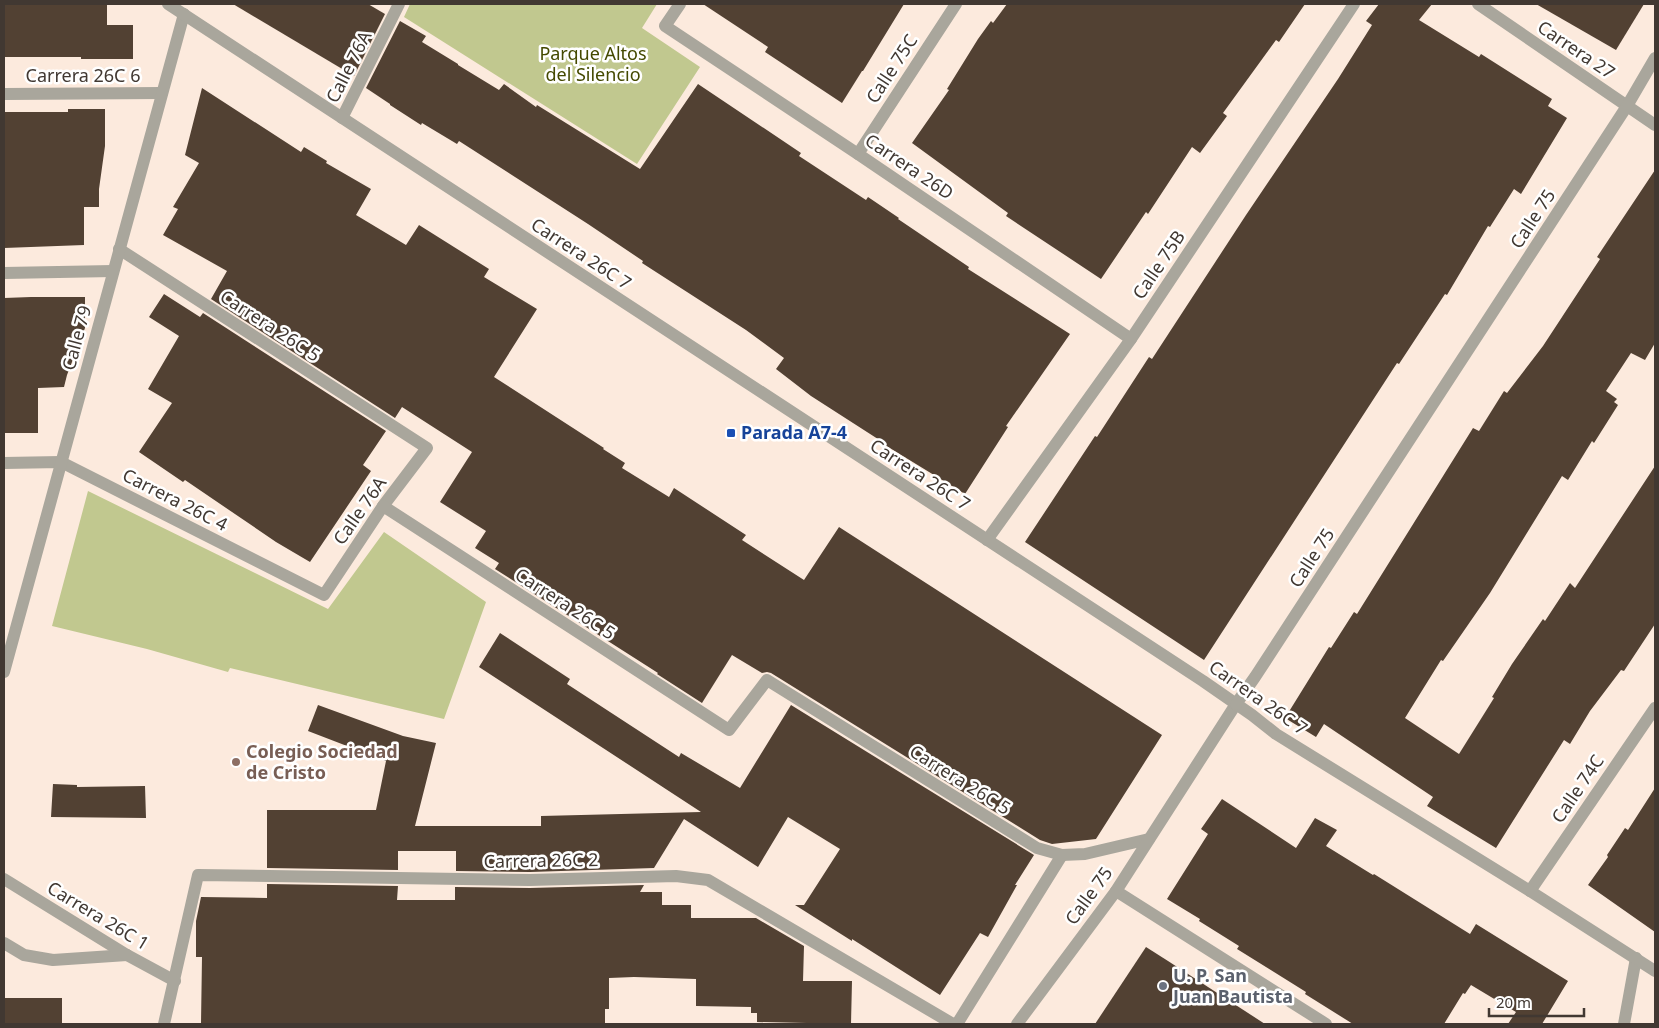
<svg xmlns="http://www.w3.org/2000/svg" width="1659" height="1028" viewBox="0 0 1659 1028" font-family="'Noto Sans',sans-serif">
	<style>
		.green { fill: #c1c88f }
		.building { fill: #524133 }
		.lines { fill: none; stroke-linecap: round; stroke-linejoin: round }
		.service { stroke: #a9a69c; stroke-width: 12 }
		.minor { stroke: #a9a69c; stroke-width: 12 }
		.tertiary { stroke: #a9a69c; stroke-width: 12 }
		.transit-dot { fill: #1a4fb4; stroke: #fff; stroke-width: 2 }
		.education-dot { fill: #8d6e63; stroke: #fff; stroke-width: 2 }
		.worship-dot { fill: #6b7280; stroke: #fff; stroke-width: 2 }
		.labels { text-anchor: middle; stroke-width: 5; stroke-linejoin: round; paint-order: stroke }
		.street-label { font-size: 18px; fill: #413832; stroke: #fff }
		.park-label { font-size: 18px; fill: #444900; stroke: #fff }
		.transit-label { font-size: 18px; font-weight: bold; fill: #164399; stroke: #fff; text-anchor: start }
		.education-label { font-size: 18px; font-weight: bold; fill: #785e54; stroke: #fff; text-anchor: start }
		.worship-label { font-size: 18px; font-weight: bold; fill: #5b616d; stroke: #fff; text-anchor: start }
	</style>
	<rect width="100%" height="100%" fill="#fceadd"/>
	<g class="green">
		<path d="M 410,4 L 657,4 L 642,28 L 700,67 L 637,164 L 404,17 Z"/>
		<path d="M 88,491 L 328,609 L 384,532 L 486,602 L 444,719 L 230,668 L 228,672 L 147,649 L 52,626 Z"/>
	</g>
	<g class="building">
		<path d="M 4,4 L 107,4 L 107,25 L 133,25 L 133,59 L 81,59 L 81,57 L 4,57 Z"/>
		<path d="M 233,4 L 368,4 L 385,14 L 354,76 Z"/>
		<path d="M 703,4 L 904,4 L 863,71 L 862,71 L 842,103 L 765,52 L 768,47 Z"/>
		<path d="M 1007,4 L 1305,4 L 1279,42 L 1276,40 L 1223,113 L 1227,116 L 1200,153 L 1192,147 L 1148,214 L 1146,212 L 1101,279 L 1006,216 L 1008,213 L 912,143 L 949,90 L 947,89 L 978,39 L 991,21 L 993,23 Z"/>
		<path d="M 1379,4 L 1432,4 L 1419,20 L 1479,57 L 1481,54 L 1552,99 L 1548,106 L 1567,118 L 1521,194 L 1514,189 L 1490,227 L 1488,226 L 1447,295 L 1445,294 L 1399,364 L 1397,363 L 1204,660 L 1025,542 L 1095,436 L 1097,437 L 1149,357 L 1152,359 L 1246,215 L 1338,79 L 1372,25 L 1366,21 Z"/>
		<path d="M 1536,4 L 1644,4 L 1616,50 Z"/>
		<path d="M 400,21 L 426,36 L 422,42 L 458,64 L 458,65 L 499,90 L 504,84 L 536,107 L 537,105 L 640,169 L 698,84 L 801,153 L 799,156 L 866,200 L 868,197 L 899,218 L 898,219 L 969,267 L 968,269 L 1070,334 L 1006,426 L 1008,427 L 965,494 L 880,442 L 881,441 L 811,396 L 776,369 L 784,358 L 746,330 L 642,263 L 643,261 L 588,224 L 459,141 L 457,144 L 422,123 L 421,125 L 390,105 L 390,104 L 366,88 Z"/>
		<path d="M 202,88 L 301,152 L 304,147 L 327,161 L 326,163 L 371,189 L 356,215 L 406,245 L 419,225 L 489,269 L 484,277 L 537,309 L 494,377 L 604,448 L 603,449 L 625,463 L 622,468 L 669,497 L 674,488 L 746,535 L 742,540 L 804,580 L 839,527 L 1162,735 L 1096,839 L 1052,844 L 1040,840 L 771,673 L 767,672 L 762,673 L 732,655 L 702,703 L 657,674 L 658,673 L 495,569 L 499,563 L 475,548 L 486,531 L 440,502 L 472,452 L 402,407 L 395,418 L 211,299 L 227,271 L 163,235 L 178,209 L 173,207 L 199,163 L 185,155 Z"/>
		<path d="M 68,109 L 105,109 L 105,146 L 99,189 L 99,207 L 84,207 L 84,245 L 4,248 L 4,112 L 68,112 Z"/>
		<path d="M 1655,170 L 1655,343 L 1645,360 L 1631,353 L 1606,391 L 1617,399 L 1614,402 L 1618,405 L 1594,443 L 1592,441 L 1568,480 L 1562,476 L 1490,593 L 1443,661 L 1441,660 L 1405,718 L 1459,754 L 1494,698 L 1492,697 L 1512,664 L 1543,619 L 1545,621 L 1570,583 L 1575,588 L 1655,466 L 1655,624 L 1624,671 L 1621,670 L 1590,711 L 1570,744 L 1564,740 L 1496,848 L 1427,806 L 1433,797 L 1324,724 L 1316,737 L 1285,718 L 1329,647 L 1331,648 L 1354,612 L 1357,614 L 1473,428 L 1479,431 L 1504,391 L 1507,393 L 1543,346 L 1600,259 L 1597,257 Z"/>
		<path d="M 164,294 L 200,317 L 203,313 L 386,431 L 363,465 L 371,471 L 310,562 L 276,542 L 185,480 L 183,482 L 139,452 L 172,403 L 148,389 L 179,336 L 149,317 Z"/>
		<path d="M 31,297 L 85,297 L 85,328 L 67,375 L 64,387 L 38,388 L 38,433 L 4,433 L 4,298 Z"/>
		<path d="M 500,633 L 570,679 L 567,684 L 679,757 L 681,753 L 740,788 L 791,705 L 1034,855 L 1015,885 L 1017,885 L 988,937 L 980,933 L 940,995 L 852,939 L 852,941 L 795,905 L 804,905 L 840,849 L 788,817 L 758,867 L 684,819 L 654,868 L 530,872 L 456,871 L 456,851 L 398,851 L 398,870 L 267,868 L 267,810 L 376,810 L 386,761 L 308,731 L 318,705 L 403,736 L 436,743 L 415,826 L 541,826 L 541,816 L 701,812 L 479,667 Z"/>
		<path d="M 53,784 L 77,785 L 77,787 L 145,786 L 146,818 L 51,817 Z"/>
		<path d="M 1655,788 L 1655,932 L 1588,885 L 1608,857 L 1607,855 L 1625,828 L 1628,830 Z"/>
		<path d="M 1222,799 L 1296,848 L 1315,818 L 1337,830 L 1326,846 L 1373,875 L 1374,874 L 1470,934 L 1476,924 L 1568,981 L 1542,1024 L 1508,1024 L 1516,1012 L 1471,985 L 1465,994 L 1463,993 L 1444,1024 L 1353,1024 L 1305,994 L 1306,992 L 1237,949 L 1239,946 L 1199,921 L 1200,919 L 1167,899 L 1208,834 L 1201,829 Z"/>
		<path d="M 267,884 L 398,886 L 397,900 L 455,900 L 455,887 L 530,888 L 644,885 L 640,892 L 662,892 L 662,905 L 691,905 L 691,918 L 756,918 L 804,946 L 803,981 L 852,981 L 851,1024 L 757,1022 L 757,1013 L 751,1013 L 751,1007 L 696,1006 L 696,979 L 634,977 L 609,978 L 609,1009 L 605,1009 L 605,1024 L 201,1024 L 202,957 L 196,957 L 196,921 L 201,897 L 267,898 Z"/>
		<path d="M 1146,947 L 1168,961 L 1265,1024 L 1095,1024 Z"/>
		<rect x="4" y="998" width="58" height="26"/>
	</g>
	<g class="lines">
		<g class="service">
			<path d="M 4,943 L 24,955 L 53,960 L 127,955"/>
			<path d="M 957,1024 L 1062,855"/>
		</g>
		<g class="minor">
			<path d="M 680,4 L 665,26 L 858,154 L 1131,339"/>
			<path d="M 1478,4 L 1655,125"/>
			<path d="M 4,94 L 162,93"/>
			<path d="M 342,118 L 399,4"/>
			<path d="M 858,154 L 956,4"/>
			<path d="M 4,273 L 113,271"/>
			<path d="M 4,463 L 61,462 L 324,595 L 383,506 L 427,448 L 119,249"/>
			<path d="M 383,506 L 729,730 L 767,680 L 1037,848 L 1062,855 L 1085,854 L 1149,839"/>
			<path d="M 987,540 L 1131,339 L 1354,4"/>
			<path d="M 4,672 L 184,14"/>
			<path d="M 4,879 L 127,955 L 175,981"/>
			<path d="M 1116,891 L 1326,1024"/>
			<path d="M 1530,891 L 1655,708"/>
			<path d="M 164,1024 L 198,875 L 530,880 L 676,876 L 708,880 L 953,1024"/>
			<path d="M 1017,1024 L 1116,891 L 1236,704"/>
			<path d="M 1624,1024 L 1636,958"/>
		</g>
		<g class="tertiary">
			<path d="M 168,4 L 1203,681 L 1252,715 L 1276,734 L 1530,891 L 1655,971"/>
			<path d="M 1236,704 L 1255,677 L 1627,106 L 1655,58"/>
		</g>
	</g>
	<rect class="transit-dot" x="726" y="428" width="10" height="10" rx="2.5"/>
	<circle class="education-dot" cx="236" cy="762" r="5"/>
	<circle class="worship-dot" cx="1163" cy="986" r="5"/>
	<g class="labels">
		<g class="street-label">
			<text transform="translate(1576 50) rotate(34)" y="6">Carrera 27</text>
			<text transform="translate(349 67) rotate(-63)" y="6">Calle 76A</text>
			<text transform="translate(892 69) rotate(-57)" y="6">Calle 75C</text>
			<text x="83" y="82">Carrera 26C 6</text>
			<text transform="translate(909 167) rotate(34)" y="6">Carrera 26D</text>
			<text transform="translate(1533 219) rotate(-57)" y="6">Calle 75</text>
			<text transform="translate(581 254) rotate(33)" y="6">Carrera 26C 7</text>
			<text transform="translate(1159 265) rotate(-56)" y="6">Calle 75B</text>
			<text transform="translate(270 326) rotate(33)" y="6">Carrera 26C 5</text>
			<text transform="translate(77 338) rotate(-75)" y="6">Calle 79</text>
			<text transform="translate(920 475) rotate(33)" y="6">Carrera 26C 7</text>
			<text transform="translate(175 500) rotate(27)" y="6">Carrera 26C 4</text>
			<text transform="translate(360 511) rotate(-55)" y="6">Calle 76A</text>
			<text transform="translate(1312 558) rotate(-57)" y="6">Calle 75</text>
			<text transform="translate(565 604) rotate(33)" y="6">Carrera 26C 5</text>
			<text transform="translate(1258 698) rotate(35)" y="6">Carrera 26C 7</text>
			<text transform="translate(960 780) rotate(32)" y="6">Carrera 26C 5</text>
			<text transform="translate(1578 789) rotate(-56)" y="6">Calle 74C</text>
			<text transform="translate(541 861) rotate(-1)" y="6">Carrera 26C 2</text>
			<text transform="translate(1089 896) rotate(-54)" y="6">Calle 75</text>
			<text transform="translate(98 916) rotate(31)" y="6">Carrera 26C 1</text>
		</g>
		<g class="park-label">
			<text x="593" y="60">Parque Altos<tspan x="593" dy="21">del Silencio</tspan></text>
		</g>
		<g class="transit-label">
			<text x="741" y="439">Parada A7-4</text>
		</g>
		<g class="education-label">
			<text x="246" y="758">Colegio Sociedad<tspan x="246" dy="21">de Cristo</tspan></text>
		</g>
		<g class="worship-label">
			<text x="1173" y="982">U. P. San<tspan x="1173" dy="21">Juan Bautista</tspan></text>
		</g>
	</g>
	<rect width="1659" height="1028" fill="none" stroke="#413832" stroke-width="10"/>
	<path d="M1489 1008v8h95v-8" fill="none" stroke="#413832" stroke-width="2.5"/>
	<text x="1496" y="1008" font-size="15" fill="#413832" stroke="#ffffff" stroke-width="4" paint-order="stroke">20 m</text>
</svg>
